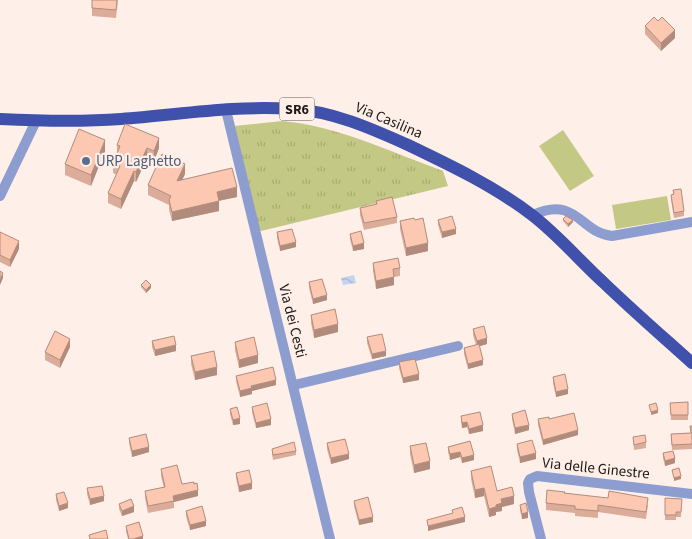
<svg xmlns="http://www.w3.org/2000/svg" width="692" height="539" viewBox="0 0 692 539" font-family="'Source Sans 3',sans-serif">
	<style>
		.grass { fill: url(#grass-tufts) }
		.green { fill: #c3c985 }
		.water { fill: url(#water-waves) }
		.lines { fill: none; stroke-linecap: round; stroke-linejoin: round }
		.street { stroke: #8e9dd0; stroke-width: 10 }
		.primary { stroke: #4051ac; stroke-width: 12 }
		.wall { fill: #daac99 }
		.shaded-wall { fill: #b18c7d }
		.building { fill: #fdc8b2; stroke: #b18c7d }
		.service-dot { fill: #5c6f8a; stroke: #ffefe9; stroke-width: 2 }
		.labels { text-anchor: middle; stroke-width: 4.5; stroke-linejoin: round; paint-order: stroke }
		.shield { fill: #ffefe9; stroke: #625955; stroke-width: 1 }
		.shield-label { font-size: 14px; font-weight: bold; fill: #1e1916 }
		.street-label { font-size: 15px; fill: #1e1916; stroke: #ffefe9 }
		.service-label { font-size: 15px; fill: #4e5e75; stroke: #ffefe9; text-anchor: start }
	</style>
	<defs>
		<pattern id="grass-tufts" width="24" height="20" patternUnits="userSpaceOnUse" patternTransform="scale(1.25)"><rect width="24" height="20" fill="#c3c985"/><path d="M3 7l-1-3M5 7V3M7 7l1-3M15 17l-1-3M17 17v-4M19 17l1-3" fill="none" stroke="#a7ac72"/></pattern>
		<pattern id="water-waves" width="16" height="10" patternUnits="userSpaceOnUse" patternTransform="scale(1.25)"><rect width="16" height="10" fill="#c1d4f0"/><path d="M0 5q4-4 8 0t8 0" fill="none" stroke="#a5b5cd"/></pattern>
	</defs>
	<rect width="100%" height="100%" fill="#ffefe9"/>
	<path class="grass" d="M 282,121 C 338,126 391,152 443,171 L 448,186 L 261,231 L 259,230 L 234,126 Z"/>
	<g class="green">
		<path d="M 563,130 L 594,176 L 570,191 L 539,146 Z"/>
		<path d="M 667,196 L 671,220 L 616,229 L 612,205 Z"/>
	</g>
	<path class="water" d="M 354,275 L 356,283 L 343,285 L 341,278 Z"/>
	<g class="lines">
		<g class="street">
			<path d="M 226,110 L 330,539"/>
			<path d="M 0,196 L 36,121"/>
			<path d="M 533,215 C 577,195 580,233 612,236 L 692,222"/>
			<path d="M 294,385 L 458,346"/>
			<path d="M 541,539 L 529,492 L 528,483 L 530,479 L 537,476 L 692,494"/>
		</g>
		<path class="primary" d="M 0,119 C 40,121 81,122 121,119 C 178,115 235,105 292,109 C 332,111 370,128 406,144 C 450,165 494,186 532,215 C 558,235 579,260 603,282 C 632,310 662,336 692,363"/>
	</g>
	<g class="wall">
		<path d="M 118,0 L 116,18 L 92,16 L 92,8 Z"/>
		<path d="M 658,21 L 675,38 L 661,51 L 645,34 L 645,26 Z"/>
		<path d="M 117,145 L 159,148 L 154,161 L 147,158 L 136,182 L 134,181 L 121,209 L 108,203 L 108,193 L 117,175 L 113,173 L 113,163 L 117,153 Z"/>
		<path d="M 105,151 L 91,186 L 65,175 L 65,164 Z"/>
		<path d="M 185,174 L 182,180 L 237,197 L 219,201 L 219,211 L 172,221 L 169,210 L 169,205 L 148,195 L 148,185 Z"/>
		<path d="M 673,190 L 684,211 L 684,216 L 674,218 L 671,200 L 671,195 L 673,194 Z"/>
		<path d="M 376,201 L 397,217 L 397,223 L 364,230 L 360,215 L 360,208 L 376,204 Z"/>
		<path d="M 563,219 L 573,222 L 568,227 L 563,221 Z"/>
		<path d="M 438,220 L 456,234 L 442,238 L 438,225 Z"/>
		<path d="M 400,221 L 428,251 L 406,256 L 400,229 Z"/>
		<path d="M 0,232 L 19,249 L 10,267 L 0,262 Z"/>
		<path d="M 277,232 L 296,247 L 280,251 L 277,238 Z"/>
		<path d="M 350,234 L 364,249 L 353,251 L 350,239 Z"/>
		<path d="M 373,263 L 400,268 L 400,276 L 394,277 L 394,285 L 376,289 L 373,271 Z"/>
		<path d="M 309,282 L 327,300 L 313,304 L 309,288 Z"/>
		<path d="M 141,285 L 151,288 L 146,293 L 141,287 Z"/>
		<path d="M 311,315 L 338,332 L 314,338 L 311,323 Z"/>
		<path d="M 473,329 L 487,344 L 479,346 L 483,365 L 468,369 L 464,354 L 464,348 L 476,345 L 473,335 Z"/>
		<path d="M 367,337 L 386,356 L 372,359 L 367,343 Z"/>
		<path d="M 152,341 L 176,351 L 155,356 L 152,347 Z"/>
		<path d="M 235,342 L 258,363 L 239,368 L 235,350 Z"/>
		<path d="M 70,347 L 60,368 L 45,360 L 45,352 Z"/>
		<path d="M 191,356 L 217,375 L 195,380 L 191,364 Z"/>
		<path d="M 399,362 L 419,380 L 403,383 L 399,368 Z"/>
		<path d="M 236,376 L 276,385 L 252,391 L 252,394 L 240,397 L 236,381 Z"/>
		<path d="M 553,377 L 568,394 L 556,397 L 553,383 Z"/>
		<path d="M 688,402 L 688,420 L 671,420 L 670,403 Z"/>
		<path d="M 252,407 L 271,425 L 256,428 L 252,412 Z"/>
		<path d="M 230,409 L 240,424 L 233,425 L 230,414 Z"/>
		<path d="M 512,414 L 529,430 L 515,434 L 512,419 Z"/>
		<path d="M 461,416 L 483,431 L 469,434 L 467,427 L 462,428 L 461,422 Z"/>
		<path d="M 538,419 L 578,435 L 543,445 L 538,425 Z"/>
		<path d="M 692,426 L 692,449 L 672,450 L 671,434 L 691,433 Z"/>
		<path d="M 633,437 L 646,442 L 646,448 L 634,450 Z"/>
		<path d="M 129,438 L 149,452 L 132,457 L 129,443 Z"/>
		<path d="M 470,441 L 474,460 L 462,463 L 460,457 L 450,460 L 448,452 L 448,447 Z"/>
		<path d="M 327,443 L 349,459 L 331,464 L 327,449 Z"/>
		<path d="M 517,444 L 536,459 L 520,463 L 517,450 Z"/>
		<path d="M 410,446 L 430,469 L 414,473 L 410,454 Z"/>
		<path d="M 272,449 L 296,451 L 296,455 L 273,460 L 272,454 Z"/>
		<path d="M 663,453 L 675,463 L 665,466 L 663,458 Z"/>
		<path d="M 161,469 L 182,484 L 198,496 L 174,502 L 174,508 L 148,513 L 145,498 L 145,491 L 164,488 L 161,476 Z"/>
		<path d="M 471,471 L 497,491 L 514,504 L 502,507 L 502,511 L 496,512 L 496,515 L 489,517 L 484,496 L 475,498 L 471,479 Z"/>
		<path d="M 236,473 L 252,489 L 239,492 L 236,478 Z"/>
		<path d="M 87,488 L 104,501 L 90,505 L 87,494 Z"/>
		<path d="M 564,493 L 648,505 L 646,519 L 598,512 L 598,518 L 575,516 L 575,513 L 546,510 L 546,503 Z"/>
		<path d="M 56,494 L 68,508 L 59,511 L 56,500 Z"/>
		<path d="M 665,498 L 682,499 L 681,517 L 676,517 L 676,520 L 665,520 Z"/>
		<path d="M 354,501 L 373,522 L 359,525 L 354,506 Z"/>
		<path d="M 119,504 L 134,512 L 122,516 L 119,509 Z"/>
		<path d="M 520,505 L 528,518 L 522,519 L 520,510 Z"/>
		<path d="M 186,511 L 206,526 L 190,530 L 186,516 Z"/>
		<path d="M 126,526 L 143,539 L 128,539 L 126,531 Z"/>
	</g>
	<g class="shaded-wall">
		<path d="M 675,30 L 675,38 L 661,51 L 661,43 Z"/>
		<path d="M 159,138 L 159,148 L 154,161 L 154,151 Z"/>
		<path d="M 105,140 L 105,151 L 91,186 L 91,175 Z"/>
		<path d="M 147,148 L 147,158 L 136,182 L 136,172 Z"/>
		<path d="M 185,164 L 185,174 L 177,191 L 177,181 Z"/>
		<path d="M 134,171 L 134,181 L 121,209 L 121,199 Z"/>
		<path d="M 237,187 L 237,197 L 217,201 L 217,192 Z"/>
		<path d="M 219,201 L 219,211 L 172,221 L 172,212 Z"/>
		<path d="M 573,220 L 573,222 L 568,227 L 568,224 Z"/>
		<path d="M 456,229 L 456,234 L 442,238 L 442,232 Z"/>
		<path d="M 19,241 L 19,249 L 10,267 L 10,260 Z"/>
		<path d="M 296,242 L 296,247 L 280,251 L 280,246 Z"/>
		<path d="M 364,243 L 364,249 L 353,251 L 353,246 Z"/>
		<path d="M 428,243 L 428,251 L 406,256 L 406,248 Z"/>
		<path d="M 3,273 L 3,278 L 0,285 L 0,280 Z"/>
		<path d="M 394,277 L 394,285 L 376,289 L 376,281 Z"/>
		<path d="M 151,285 L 151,288 L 146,293 L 146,290 Z"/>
		<path d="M 327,295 L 327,300 L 313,304 L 313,299 Z"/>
		<path d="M 338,324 L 338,332 L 314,338 L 314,330 Z"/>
		<path d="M 487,338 L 487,344 L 477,347 L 477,341 Z"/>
		<path d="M 70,339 L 70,347 L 60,368 L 60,360 Z"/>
		<path d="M 176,345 L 176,351 L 155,356 L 155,350 Z"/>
		<path d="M 386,351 L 386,356 L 372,359 L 372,354 Z"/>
		<path d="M 258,355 L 258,363 L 239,368 L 239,360 Z"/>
		<path d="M 483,360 L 483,365 L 468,369 L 468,364 Z"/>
		<path d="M 217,367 L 217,375 L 195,380 L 195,372 Z"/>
		<path d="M 419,374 L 419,380 L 403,383 L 403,378 Z"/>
		<path d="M 276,380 L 276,385 L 252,391 L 252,394 L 240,397 L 240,391 L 251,386 Z"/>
		<path d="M 568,389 L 568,394 L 556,397 L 556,392 Z"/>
		<path d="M 658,410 L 658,413 L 651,415 L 651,412 Z"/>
		<path d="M 240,418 L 240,424 L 233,425 L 233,420 Z"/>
		<path d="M 271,419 L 271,425 L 256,428 L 256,423 Z"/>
		<path d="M 467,422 L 467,427 L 462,428 L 462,423 Z"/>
		<path d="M 483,425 L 483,431 L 469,434 L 469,429 Z"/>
		<path d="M 529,425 L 529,430 L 515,434 L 515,428 Z"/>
		<path d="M 578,430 L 578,435 L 543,445 L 543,440 Z"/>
		<path d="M 149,447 L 149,452 L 132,457 L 132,451 Z"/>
		<path d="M 460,452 L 460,457 L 450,460 L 450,454 Z"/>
		<path d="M 536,453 L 536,459 L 520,463 L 520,457 Z"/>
		<path d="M 349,454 L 349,459 L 331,464 L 331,458 Z"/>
		<path d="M 474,455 L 474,460 L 462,463 L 462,458 Z"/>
		<path d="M 675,458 L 675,463 L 665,466 L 665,461 Z"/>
		<path d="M 430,461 L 430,469 L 414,473 L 414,465 Z"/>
		<path d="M 681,476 L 681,479 L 674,481 L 674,478 Z"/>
		<path d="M 252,483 L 252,489 L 239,492 L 239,486 Z"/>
		<path d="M 484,488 L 484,496 L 475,498 L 475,490 Z"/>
		<path d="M 198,490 L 198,496 L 174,502 L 173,496 Z"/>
		<path d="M 104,496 L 104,501 L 90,505 L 90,499 Z"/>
		<path d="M 514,496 L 514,504 L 502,507 L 502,511 L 496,512 L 496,515 L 489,517 L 489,509 L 501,499 Z"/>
		<path d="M 68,503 L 68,508 L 59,511 L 59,506 Z"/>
		<path d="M 134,506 L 134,512 L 122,516 L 122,511 Z"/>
		<path d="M 528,512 L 528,518 L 522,519 L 522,514 Z"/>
		<path d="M 373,517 L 373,522 L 359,525 L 359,520 Z"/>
		<path d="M 465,517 L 465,522 L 428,531 L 428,526 Z"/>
		<path d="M 206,521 L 206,526 L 190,530 L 190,525 Z"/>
		<path d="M 143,536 L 143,539 L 133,539 Z"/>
	</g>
	<g class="building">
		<path d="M 92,0 L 117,0 L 116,10 L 92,8 Z"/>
		<path d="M 654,17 L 658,21 L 662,17 L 675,30 L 661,43 L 645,26 Z"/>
		<path d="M 125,124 L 159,138 L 154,151 L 147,148 L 136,172 L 134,171 L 121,199 L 108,193 L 120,166 L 113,163 L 120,146 L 117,145 Z"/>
		<path d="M 79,129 L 105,140 L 91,175 L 65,164 Z"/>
		<path d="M 162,154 L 185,164 L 177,181 L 232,168 L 237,187 L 217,192 L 219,201 L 172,212 L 169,200 L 171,196 L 148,185 Z"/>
		<path d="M 681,189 L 684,211 L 674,213 L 671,195 L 674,194 L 673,190 Z"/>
		<path d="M 392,197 L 397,217 L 364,223 L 360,208 L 377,204 L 376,201 Z"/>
		<path d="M 452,216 L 456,229 L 442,232 L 438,220 Z"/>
		<path d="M 566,216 L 573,220 L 568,224 L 563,219 Z"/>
		<path d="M 414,218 L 415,220 L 423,218 L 428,243 L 406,248 L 400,221 Z"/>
		<path d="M 292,229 L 296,242 L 280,246 L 277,232 Z"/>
		<path d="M 361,231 L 364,243 L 353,246 L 350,234 Z"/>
		<path d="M 0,232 L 19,241 L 10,260 L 0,255 Z"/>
		<path d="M 398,258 L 400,268 L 393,269 L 394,277 L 376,281 L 373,263 Z"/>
		<path d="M 0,271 L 3,273 L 0,280 Z"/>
		<path d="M 322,279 L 327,295 L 313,299 L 309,282 Z"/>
		<path d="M 146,280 L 151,285 L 146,290 L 141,285 Z"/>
		<path d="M 335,309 L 338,324 L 314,330 L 311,315 Z"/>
		<path d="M 484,326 L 487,338 L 477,341 L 473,329 Z"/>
		<path d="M 55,331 L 70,339 L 60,360 L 45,352 Z"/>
		<path d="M 382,334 L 386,351 L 372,354 L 367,337 Z"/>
		<path d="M 174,336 L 176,345 L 155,350 L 152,341 Z"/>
		<path d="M 254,337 L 258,355 L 239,360 L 235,342 Z"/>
		<path d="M 479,344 L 483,360 L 468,364 L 464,348 Z"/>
		<path d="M 214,351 L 217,367 L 195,372 L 191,356 Z"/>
		<path d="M 415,359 L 419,374 L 403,378 L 399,362 Z"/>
		<path d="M 273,367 L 276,380 L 251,386 L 252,388 L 240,391 L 236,376 Z"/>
		<path d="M 565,374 L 568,389 L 556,392 L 553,377 Z"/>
		<path d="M 688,402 L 688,415 L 671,415 L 670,403 Z"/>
		<path d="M 267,403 L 271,419 L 256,423 L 252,407 Z"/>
		<path d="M 656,403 L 658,410 L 651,412 L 649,405 Z"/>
		<path d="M 237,407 L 240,418 L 233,420 L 230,409 Z"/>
		<path d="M 525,410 L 529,425 L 515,428 L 512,414 Z"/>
		<path d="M 480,412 L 483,425 L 469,429 L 467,422 L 462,423 L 461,416 Z"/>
		<path d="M 574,413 L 578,430 L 543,440 L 538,419 L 549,417 L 549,419 Z"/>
		<path d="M 690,426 L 692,426 L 692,444 L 672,445 L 671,434 L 691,433 Z"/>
		<path d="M 146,434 L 149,447 L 132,451 L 129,438 Z"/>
		<path d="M 645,435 L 646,442 L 634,445 L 633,437 Z"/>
		<path d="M 345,439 L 349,454 L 331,458 L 327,443 Z"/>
		<path d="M 532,440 L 536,453 L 520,457 L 517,444 Z"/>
		<path d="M 470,441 L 474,455 L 462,458 L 460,452 L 450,454 L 448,447 Z"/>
		<path d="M 294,442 L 296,451 L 273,455 L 272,449 Z"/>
		<path d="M 426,443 L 430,461 L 414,465 L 410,446 Z"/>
		<path d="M 673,451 L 675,458 L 665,461 L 663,453 Z"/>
		<path d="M 177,465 L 182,484 L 194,482 L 194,484 L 197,483 L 198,490 L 173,496 L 174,501 L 148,506 L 145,491 L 165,487 L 161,469 Z"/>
		<path d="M 491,466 L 497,491 L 512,487 L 514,496 L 501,499 L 502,503 L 496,505 L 496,507 L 489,509 L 484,488 L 475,490 L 471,471 Z"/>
		<path d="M 679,468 L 681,476 L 674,478 L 672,470 Z"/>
		<path d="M 249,470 L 252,483 L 239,486 L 236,473 Z"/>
		<path d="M 102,486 L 104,496 L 90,499 L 87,488 Z"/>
		<path d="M 547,490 L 565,492 L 564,493 L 608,498 L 609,491 L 648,498 L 646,512 L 598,505 L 598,511 L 575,509 L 575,506 L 546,503 Z"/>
		<path d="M 64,492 L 68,503 L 59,506 L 56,494 Z"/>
		<path d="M 368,497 L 373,517 L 359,520 L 354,501 Z"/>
		<path d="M 665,498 L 682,499 L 681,512 L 676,512 L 676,515 L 665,515 Z"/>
		<path d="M 131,499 L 134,506 L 122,511 L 119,504 Z"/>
		<path d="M 526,503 L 528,512 L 522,514 L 520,505 Z"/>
		<path d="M 202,506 L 206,521 L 190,525 L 186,511 Z"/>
		<path d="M 462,507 L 465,517 L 428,526 L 427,520 L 453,513 L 452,510 Z"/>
		<path d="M 139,522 L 143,536 L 133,539 L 129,539 L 126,526 Z"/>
		<path d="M 106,530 L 108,539 L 90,539 L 89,535 Z"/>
	</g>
	<circle class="service-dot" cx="86" cy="161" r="5"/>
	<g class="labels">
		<rect class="shield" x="279.5" y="97.5" width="35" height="23" rx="4"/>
		<g class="shield-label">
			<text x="297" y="114">SR6</text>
		</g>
		<g class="street-label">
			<text transform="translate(389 120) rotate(23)" y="5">Via Casilina</text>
			<text transform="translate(293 321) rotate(76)" y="5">Via dei Cesti</text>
			<text transform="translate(596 468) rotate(6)" y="5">Via delle Ginestre</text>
		</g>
		<g class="service-label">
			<text x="96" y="166">URP Laghetto</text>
		</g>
	</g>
</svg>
